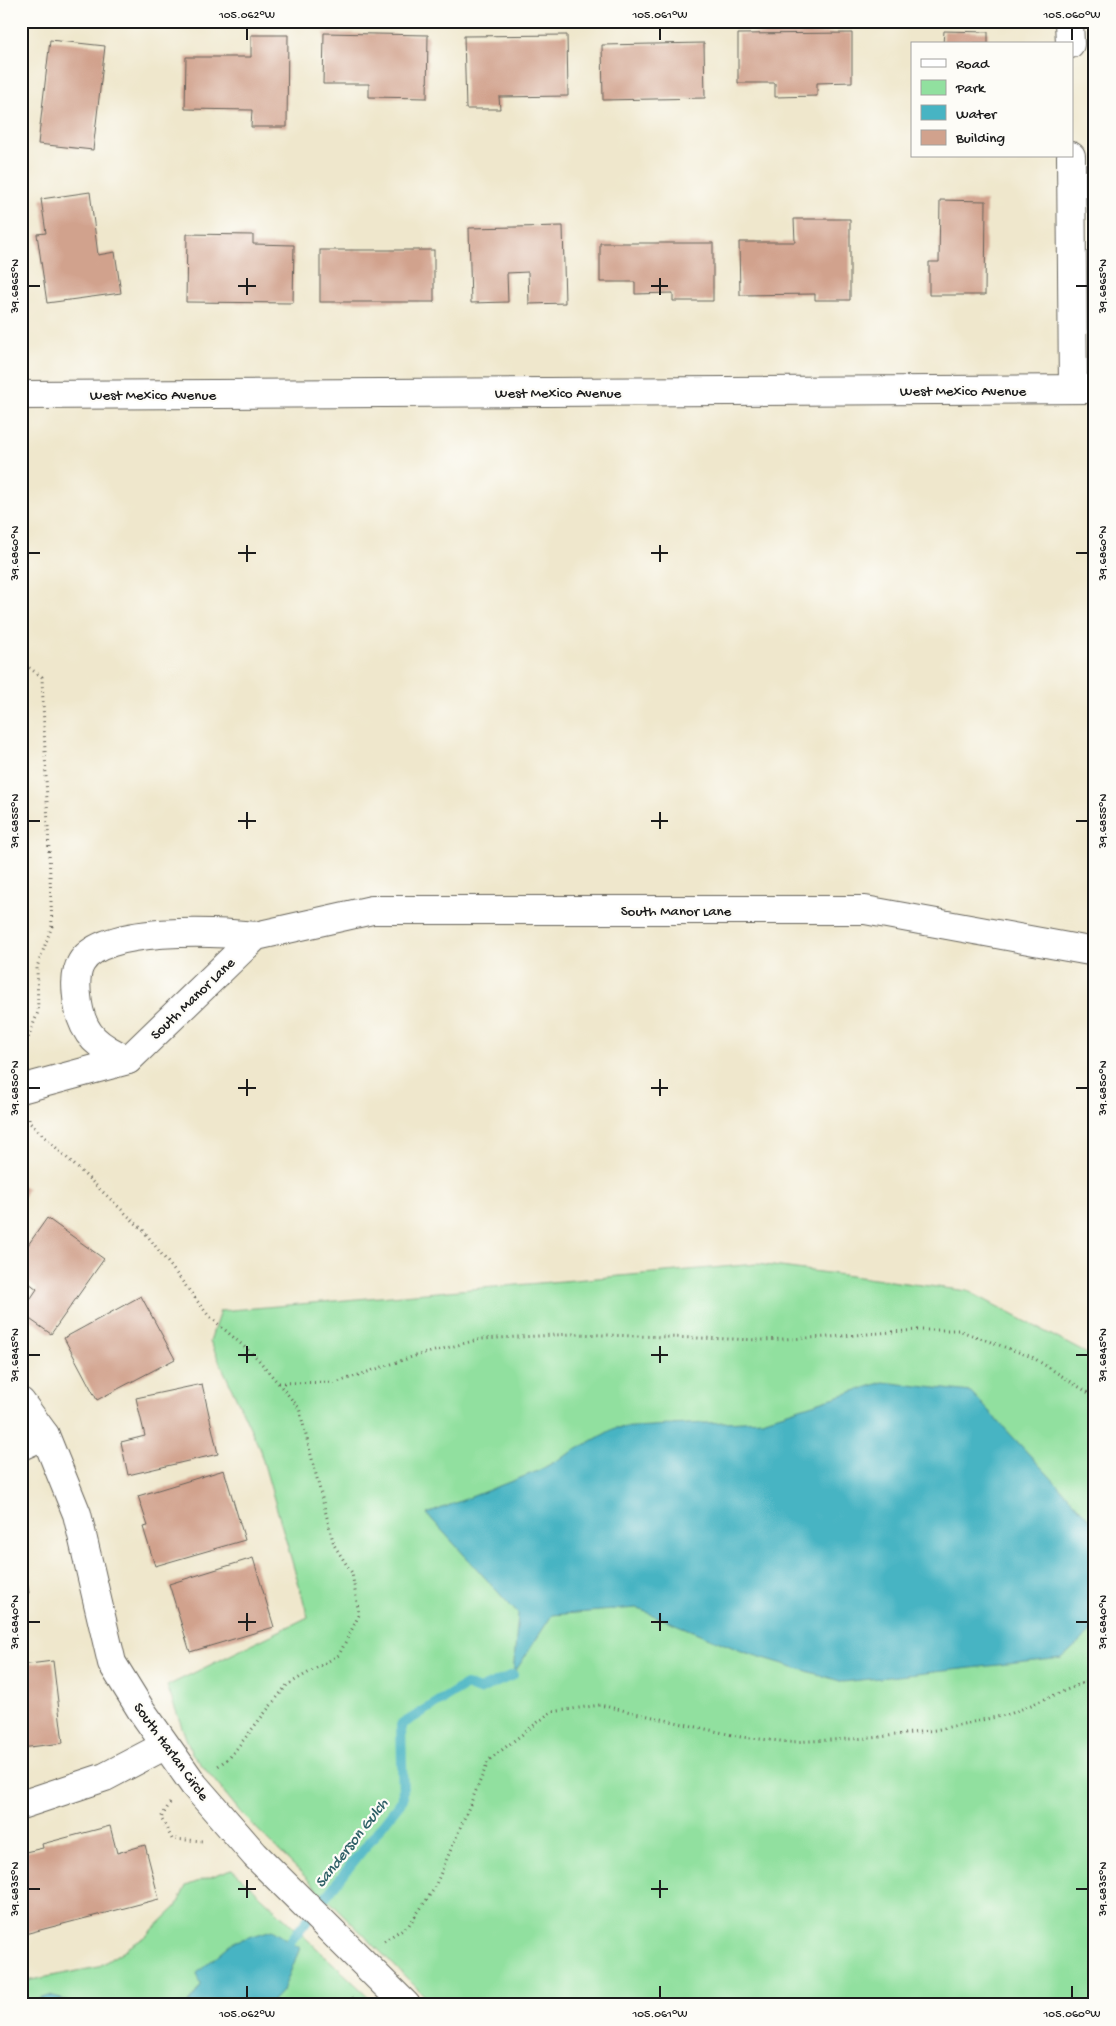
<svg xmlns="http://www.w3.org/2000/svg" width="1116" height="2026" viewBox="0 0 1116 2026" font-family="'Gochi Hand',sans-serif">
	<style>
		.green { fill: #91e09f; stroke: #567e5e }
		.water { fill: #47b4c3; stroke: #326870 }
		.lines { fill: none; stroke-linecap: round; stroke-linejoin: round }
		.stream { stroke: #47b4c3; stroke-width: 10 }
		.building { fill: #d1a28d }
		.minor-casing { stroke: #66635a; stroke-width: 30 }
		.path { stroke: #66635a; stroke-width: 3; stroke-dasharray: 1 4; stroke-linecap: butt }
		.minor { stroke: #fff; stroke-width: 28 }
		.ticks { fill: none; stroke: #1c1c1c; stroke-width: 2 }
		.labels { text-anchor: middle; stroke-width: 4.5; stroke-linejoin: round; paint-order: stroke }
		.street-label { font-size: 15px; fill: #1c1c1c; stroke: #fdfcf7 }
		.water-label { font-size: 16px; font-style: italic; fill: #2f6067; stroke: #fdfcf7 }
		.neatline { fill: none; stroke: #1c1c1c; stroke-width: 2 }
		.ticks-label { font-size: 12px; text-anchor: middle; fill: #1c1c1c }
	</style>
	<rect width="100%" height="100%" fill="#fdfcf7"/>
	<filter id="ink" filterUnits="userSpaceOnUse"><feTurbulence type="fractalNoise" baseFrequency=".02" numOctaves="2"/><feDisplacementMap in="SourceGraphic" scale="10" xChannelSelector="R" yChannelSelector="G"/><feConvolveMatrix kernelMatrix="1 2 1 2 8 2 1 2 1" color-interpolation-filters="sRGB"/></filter>
	<filter id="wash" filterUnits="userSpaceOnUse"><feTurbulence type="fractalNoise" baseFrequency=".0096" numOctaves="4" result="noise"/><feDisplacementMap in="SourceGraphic" scale="20" xChannelSelector="R" yChannelSelector="G"/><feGaussianBlur stdDeviation="1.12" result="paint"/><feColorMatrix in="noise" values="0 0 0 0 0 0 0 0 0 0 0 0 0 0 0 0 0 1.4 0 .05"/><feComposite in="paint" operator="in"/></filter>
	<g filter="url(#wash)">
		<rect width="100%" height="100%" fill="#efe7cc"/>
		<g class="green">
			<path d="M 757,1264 L 968,1291 L 1095,1358 L 1095,2005 L 434,2005 L 242,1814 L 191,1752 L 167,1686 L 308,1617 L 259,1447 L 210,1341 L 220,1311 Z"/>
			<path d="M 232,1869 L 371,1999 L 362,2005 L 21,2005 L 21,1982 L 98,1967 L 145,1937 L 176,1907 L 186,1886 Z"/>
		</g>
		<g class="water">
			<path d="M 883,1382 L 971,1392 L 1095,1525 L 1095,1628 L 1062,1658 L 843,1682 L 744,1652 L 636,1608 L 552,1615 L 513,1675 L 518,1614 L 427,1514 L 538,1471 L 615,1428 L 762,1420 Z"/>
			<path d="M 272,1930 L 300,1948 L 283,1990 L 269,2005 L 188,2005 L 201,1985 L 197,1973 L 233,1942 Z"/>
			<path d="M 49,1996 L 85,2005 L 22,2005 Z"/>
		</g>
		<g class="lines">
			<path class="stream" d="M 279,1950 L 289,1943 L 403,1799 L 401,1725 L 466,1685 L 479,1690 L 513,1675"/>
		</g>
		<g id="blocks">
			<g class="building">
				<path d="M 944,31 L 988,32 L 988,44 L 943,44 Z"/>
				<path d="M 324,33 L 428,35 L 427,98 L 369,97 L 369,84 L 323,84 Z"/>
				<path d="M 852,33 L 852,82 L 817,83 L 817,96 L 775,97 L 775,83 L 738,83 L 738,34 Z"/>
				<path d="M 251,35 L 288,35 L 287,127 L 251,127 L 252,110 L 185,109 L 186,57 L 251,57 Z"/>
				<path d="M 567,35 L 568,96 L 499,97 L 500,109 L 466,109 L 464,36 Z"/>
				<path d="M 50,40 L 105,46 L 93,150 L 38,144 Z"/>
				<path d="M 704,43 L 705,98 L 603,100 L 602,45 Z"/>
				<path d="M 90,192 L 98,255 L 115,252 L 121,293 L 47,303 L 37,234 L 46,233 L 41,199 Z"/>
				<path d="M 940,200 L 986,201 L 985,295 L 929,295 L 929,262 L 939,262 Z"/>
				<path d="M 794,219 L 850,219 L 850,300 L 815,300 L 815,294 L 740,295 L 739,242 L 795,242 Z"/>
				<path d="M 563,226 L 565,303 L 529,304 L 528,272 L 507,273 L 508,302 L 471,303 L 469,228 Z"/>
				<path d="M 187,234 L 253,235 L 253,244 L 294,245 L 293,303 L 186,302 Z"/>
				<path d="M 600,243 L 713,243 L 713,301 L 673,301 L 673,293 L 635,294 L 635,282 L 600,282 Z"/>
				<rect x="320" y="250" width="114" height="52"/>
				<path d="M 21,1185 L 28,1188 L 21,1202 Z"/>
				<path d="M 47,1218 L 104,1259 L 51,1334 L 21,1313 L 37,1289 L 21,1277 L 21,1255 Z"/>
				<path d="M 141,1296 L 175,1359 L 97,1400 L 64,1338 Z"/>
				<path d="M 202,1384 L 218,1454 L 128,1475 L 121,1442 L 145,1436 L 136,1398 Z"/>
				<path d="M 224,1470 L 245,1540 L 155,1566 L 143,1527 L 148,1526 L 138,1496 Z"/>
				<path d="M 21,1547 L 29,1593 L 21,1595 Z"/>
				<path d="M 253,1558 L 274,1627 L 190,1652 L 169,1584 Z"/>
				<path d="M 53,1661 L 63,1743 L 21,1748 L 21,1665 Z"/>
				<path d="M 110,1826 L 117,1853 L 145,1845 L 159,1899 L 21,1935 L 21,1853 L 43,1848 L 42,1844 Z"/>
			</g>
		</g>
	</g>
	<g filter="url(#ink)">
		<use href="#blocks" fill-opacity="0" stroke="#66635a" stroke-width="1"/>
		<g class="lines">
			<g class="minor-casing">
				<g id="minor">
					<path d="M 1069,21 L 1070,44"/>
					<path d="M 1071,156 L 1073,389"/>
					<path d="M 21,395 L 1095,389"/>
					<path d="M 128,1060 C 99,1047 83,1036 78,1004 C 76,991 74,975 81,963 C 102,925 219,932 256,936"/>
					<path d="M 21,1089 L 128,1060 L 256,936 L 372,910 L 865,910 L 1095,952"/>
					<path d="M 21,1402 L 45,1435 L 77,1514 L 112,1663 L 141,1710 L 194,1785 L 255,1855 L 406,2005"/>
					<path d="M 21,1446 L 45,1435"/>
					<path d="M 21,1805 L 105,1777 L 164,1746"/>
				</g>
			</g>
			<g class="path">
				<path d="M 21,662 L 42,677 L 52,926 L 37,967 L 38,1012 L 25,1046 L 25,1058"/>
				<path d="M 29,1119 L 29,1122 L 143,1230 L 208,1315 L 257,1358 L 299,1408 L 334,1545 L 352,1573 L 359,1615 L 339,1655 L 287,1685 L 230,1757 L 218,1766"/>
				<path d="M 279,1383 L 338,1382 L 415,1356 L 481,1339 L 574,1334 L 761,1340 L 830,1337 L 917,1330 L 958,1330 L 1032,1357 L 1095,1397"/>
				<path d="M 170,1803 L 161,1818 L 172,1839 L 203,1841"/>
				<path d="M 384,1941 L 409,1925 L 434,1889 L 489,1760 L 551,1712 L 600,1705 L 741,1737 L 790,1742 L 872,1738 L 935,1730 L 1010,1714 L 1085,1682 L 1095,1683"/>
				<path d="M 345,2005 L 356,1996"/>
			</g>
			<use href="#minor" class="minor"/>
		</g>
	</g>
	<path class="ticks" d="M 247,28 L 247,40M 660,28 L 660,40M 1072,28 L 1072,40M 247,278 L 247,295M 660,278 L 660,295M 28,286 L 40,286M 238,286 L 256,286M 651,286 L 668,286M 1076,286 L 1088,286M 247,545 L 247,562M 660,545 L 660,562M 28,553 L 40,553M 238,553 L 256,553M 651,553 L 668,553M 1076,553 L 1088,553M 247,812 L 247,829M 660,812 L 660,829M 28,821 L 40,821M 238,821 L 256,821M 651,821 L 668,821M 1076,821 L 1088,821M 247,1079 L 247,1096M 660,1079 L 660,1096M 28,1088 L 40,1088M 238,1088 L 256,1088M 651,1088 L 668,1088M 1076,1088 L 1088,1088M 247,1346 L 247,1363M 660,1346 L 660,1363M 28,1355 L 40,1355M 238,1355 L 256,1355M 651,1355 L 668,1355M 1076,1355 L 1088,1355M 247,1613 L 247,1631M 660,1613 L 660,1631M 28,1622 L 40,1622M 238,1622 L 256,1622M 651,1622 L 668,1622M 1076,1622 L 1088,1622M 247,1880 L 247,1898M 660,1880 L 660,1898M 28,1889 L 40,1889M 238,1889 L 256,1889M 651,1889 L 668,1889M 1076,1889 L 1088,1889M 247,1986 L 247,1998M 660,1986 L 660,1998M 1072,1986 L 1072,1998"/>
	<g class="labels">
		<g class="street-label">
			<text x="963" y="395">West Mexico Avenue</text>
			<text x="558" y="397">West Mexico Avenue</text>
			<text x="153" y="399">West Mexico Avenue</text>
			<text x="676" y="915">South Manor Lane</text>
			<text transform="translate(192 998) rotate(-44)" y="5">South Manor Lane</text>
			<text transform="translate(172 1751) rotate(54)" y="5">South Harlan Circle</text>
		</g>
		<g class="water-label">
			<text transform="translate(350 1842) rotate(-52)" y="6">Sanderson Gulch</text>
		</g>
	</g>
	<rect width="1116" height="2026" fill="none" stroke="#fdfcf7" stroke-width="55"/>
	<rect x="911" y="42" width="162" height="115" fill="#fdfcf7" stroke="#a3a29f"/>
	<rect x="921" y="59" width="25" height="8" fill="#ffffff" stroke="#a3a29f"/>
	<text x="956" y="68" font-size="15" fill="#1c1c1c">Road</text>
	<rect x="921" y="80" width="25" height="15" fill="#91e09f" stroke="#a3a29f"/>
	<text x="956" y="92" font-size="15" fill="#1c1c1c">Park</text>
	<rect x="921" y="105" width="25" height="15" fill="#47b4c3" stroke="#a3a29f"/>
	<text x="956" y="118" font-size="15" fill="#1c1c1c">Water</text>
	<rect x="921" y="130" width="25" height="15" fill="#d1a28d" stroke="#a3a29f"/>
	<text x="956" y="142" font-size="15" fill="#1c1c1c">Building</text>
	<rect x="28" y="28" width="1060" height="1970" class="neatline"/>
	<g class="ticks-label">
		<text x="247" y="18">105.062°W</text>
		<text x="660" y="18">105.061°W</text>
		<text x="1072" y="18">105.060°W</text>
		<text transform="translate(14 286) rotate(-90)" y="4">39.6865°N</text>
		<text transform="translate(1102 286) rotate(-90)" y="4">39.6865°N</text>
		<text transform="translate(14 553) rotate(-90)" y="4">39.6860°N</text>
		<text transform="translate(1102 553) rotate(-90)" y="4">39.6860°N</text>
		<text transform="translate(14 821) rotate(-90)" y="4">39.6855°N</text>
		<text transform="translate(1102 821) rotate(-90)" y="4">39.6855°N</text>
		<text transform="translate(14 1088) rotate(-90)" y="4">39.6850°N</text>
		<text transform="translate(1102 1088) rotate(-90)" y="4">39.6850°N</text>
		<text transform="translate(14 1355) rotate(-90)" y="4">39.6845°N</text>
		<text transform="translate(1102 1355) rotate(-90)" y="4">39.6845°N</text>
		<text transform="translate(14 1622) rotate(-90)" y="4">39.6840°N</text>
		<text transform="translate(1102 1622) rotate(-90)" y="4">39.6840°N</text>
		<text transform="translate(14 1889) rotate(-90)" y="4">39.6835°N</text>
		<text transform="translate(1102 1889) rotate(-90)" y="4">39.6835°N</text>
		<text x="247" y="2017">105.062°W</text>
		<text x="660" y="2017">105.061°W</text>
		<text x="1072" y="2017">105.060°W</text>
	</g>
</svg>
